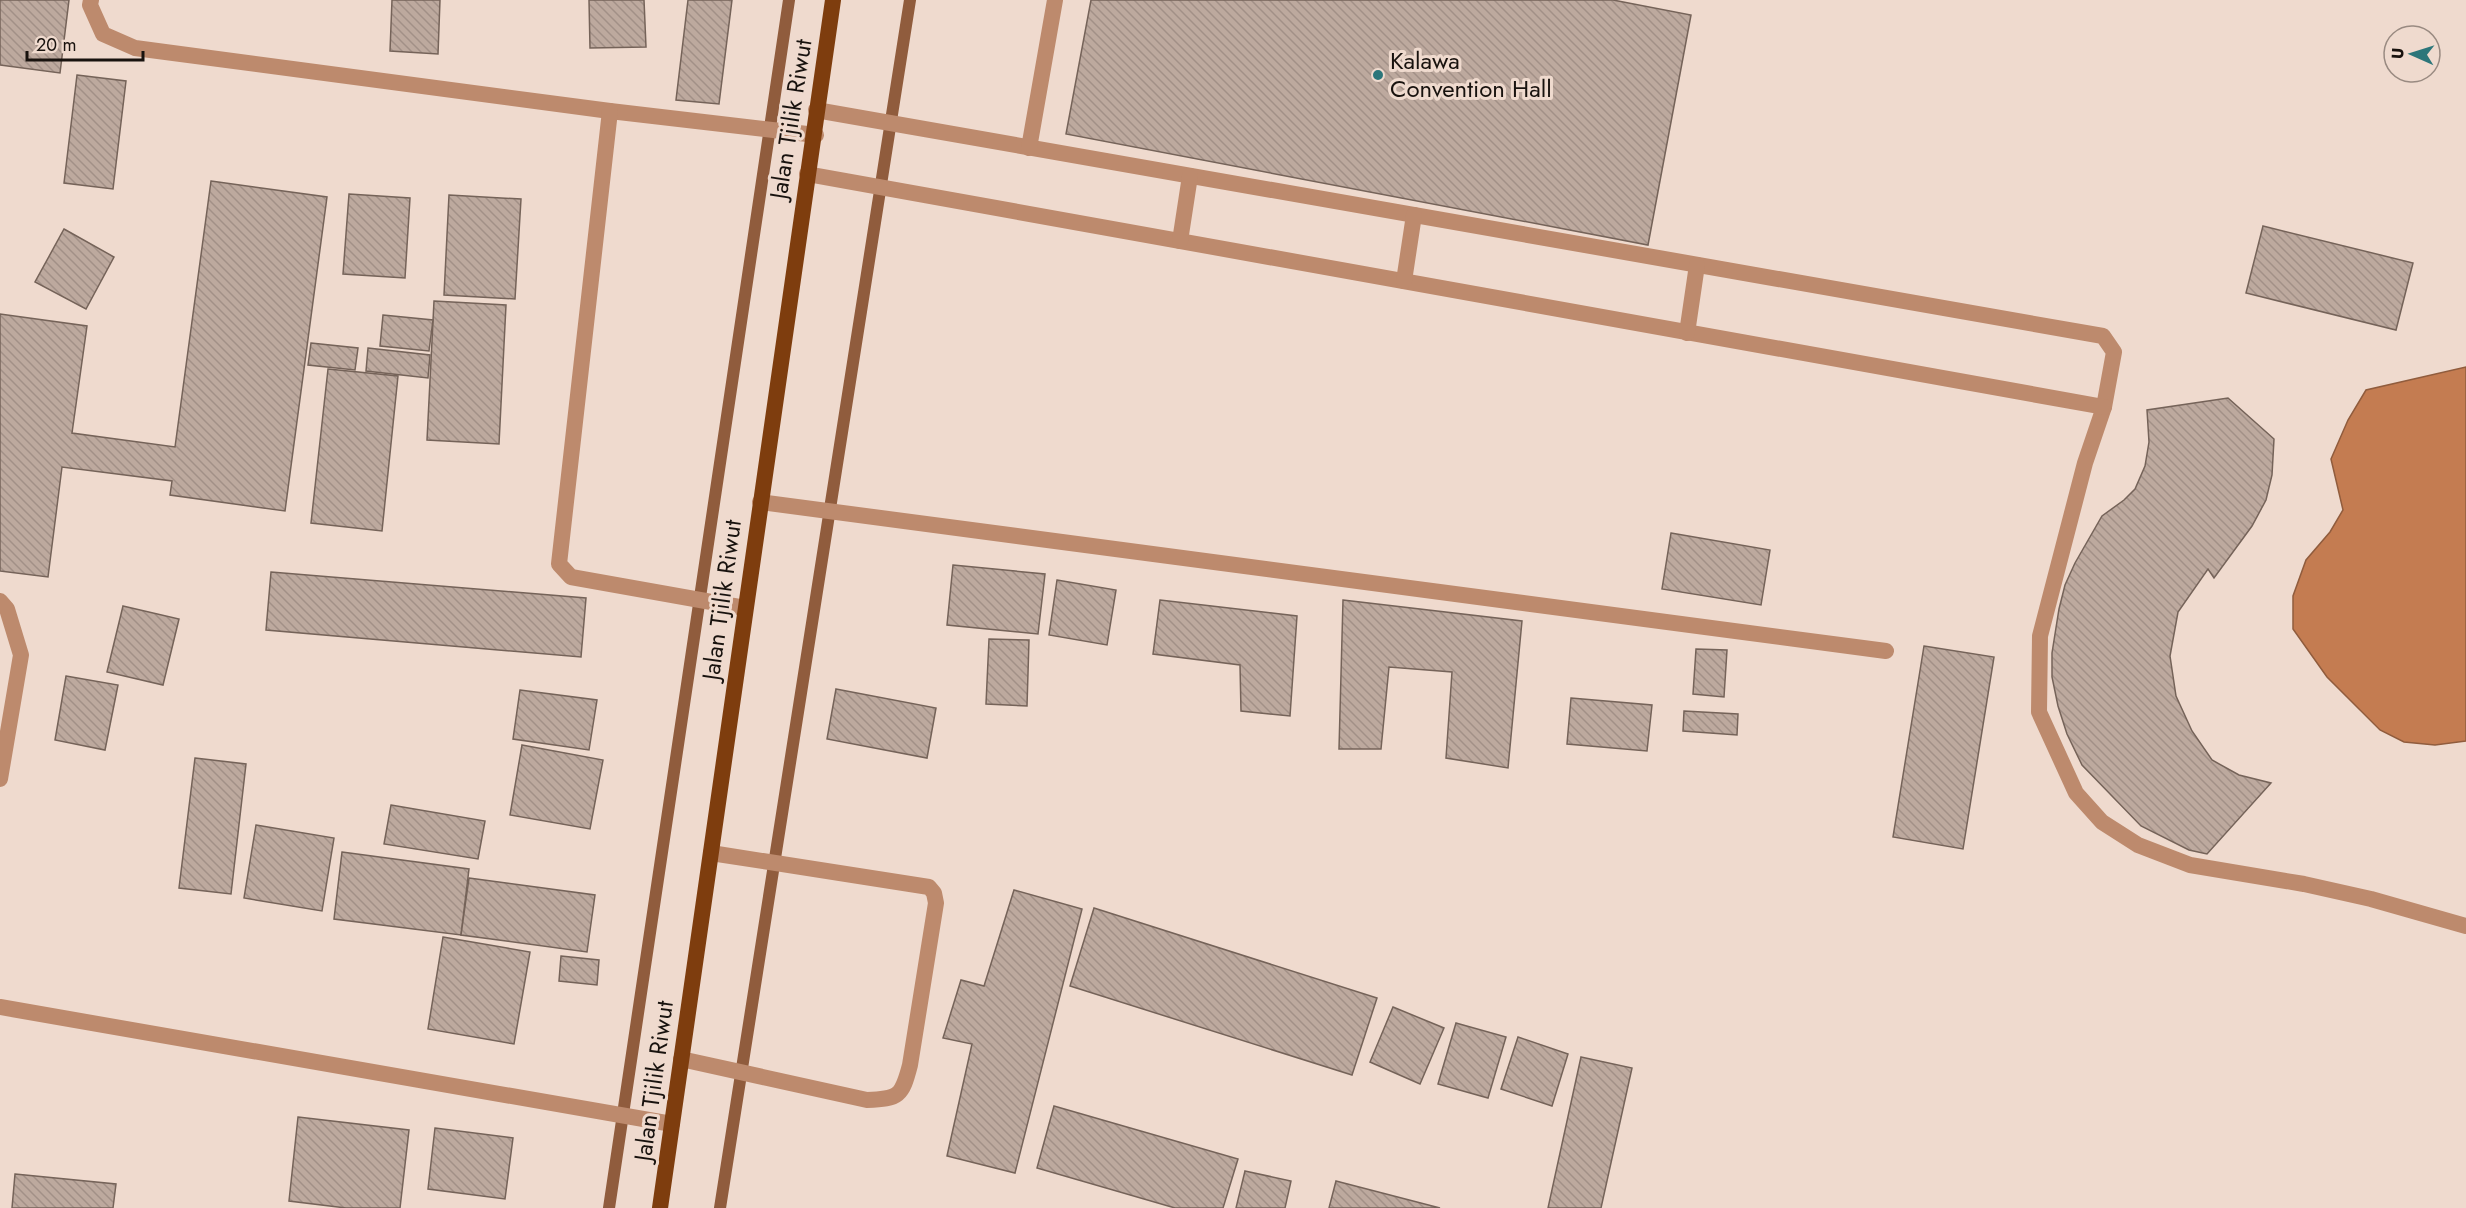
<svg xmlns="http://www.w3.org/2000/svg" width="2466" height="1208" viewBox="0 0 2466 1208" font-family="Jost,sans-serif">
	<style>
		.water { fill: #c47c51; stroke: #905c3d; stroke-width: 1.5 }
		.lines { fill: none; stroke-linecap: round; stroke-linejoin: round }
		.stream { stroke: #905c3d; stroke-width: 12 }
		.building { fill: url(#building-back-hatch); stroke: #756359; stroke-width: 1.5 }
		.service { stroke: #bd8a6d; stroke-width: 16 }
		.minor { stroke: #bd8a6d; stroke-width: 16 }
		.trunk { stroke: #7e3d0e; stroke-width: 16 }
		.poi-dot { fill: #2c767a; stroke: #efdace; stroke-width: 2 }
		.labels { text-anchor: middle; stroke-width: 6; stroke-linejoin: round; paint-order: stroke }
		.poi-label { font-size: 24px; fill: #18120e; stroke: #efdace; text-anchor: start }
		.street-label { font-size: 24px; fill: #18120e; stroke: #efdace }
	</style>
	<defs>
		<pattern id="building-back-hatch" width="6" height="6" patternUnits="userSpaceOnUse" patternTransform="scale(1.5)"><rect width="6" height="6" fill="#bda99e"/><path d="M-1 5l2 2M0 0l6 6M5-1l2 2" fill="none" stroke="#a29087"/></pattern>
	</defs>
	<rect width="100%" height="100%" fill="#efdace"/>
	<path class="water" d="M 2466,367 L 2466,741 L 2435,745 L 2404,742 L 2380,730 L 2327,677 L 2293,629 L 2293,596 L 2306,560 L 2330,532 L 2343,510 L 2331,459 L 2348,420 L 2366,390 Z"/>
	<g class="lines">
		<g class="stream">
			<path d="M 609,1208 L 789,0"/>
			<path d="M 720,1208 L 910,0"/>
		</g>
	</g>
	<g class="building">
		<path d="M 0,0 L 69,0 L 60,73 L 0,65 Z"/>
		<path d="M 392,0 L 440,0 L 438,54 L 390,51 Z"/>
		<path d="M 589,0 L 644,0 L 646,47 L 590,48 Z"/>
		<path d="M 688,0 L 732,0 L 719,104 L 676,100 Z"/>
		<path d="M 1091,0 L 1613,0 L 1691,15 L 1648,245 L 1066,134 Z"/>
		<path d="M 77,75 L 126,81 L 113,189 L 64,183 Z"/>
		<path d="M 211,181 L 327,197 L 285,511 L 170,495 L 172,481 L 62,467 L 48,577 L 0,571 L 0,314 L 87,326 L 72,433 L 175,447 Z"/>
		<path d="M 349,194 L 410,198 L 405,278 L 343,274 Z"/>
		<path d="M 449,195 L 521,199 L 515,299 L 444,295 Z"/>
		<path d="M 2263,226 L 2413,263 L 2396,330 L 2246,293 Z"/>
		<path d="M 64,229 L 114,257 L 86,309 L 35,282 Z"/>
		<path d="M 434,301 L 506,305 L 499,444 L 427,440 Z"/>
		<path d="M 383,315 L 433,320 L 429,351 L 380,346 Z"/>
		<path d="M 311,343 L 358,348 L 355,370 L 308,365 Z"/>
		<path d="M 368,348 L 430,355 L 428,378 L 366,371 Z"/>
		<path d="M 328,369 L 398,376 L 382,531 L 311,523 Z"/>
		<path d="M 2228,398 L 2274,439 L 2272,475 L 2266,500 L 2252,526 L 2214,578 L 2208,569 L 2178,612 L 2170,656 L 2176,696 L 2192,731 L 2212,760 L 2239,775 L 2271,783 L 2207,854 L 2189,850 L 2141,826 L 2082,765 L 2067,734 L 2058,706 L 2052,677 L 2052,653 L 2059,609 L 2065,585 L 2075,563 L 2102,516 L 2124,500 L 2135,489 L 2145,466 L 2149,442 L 2147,410 Z"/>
		<path d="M 1671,533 L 1770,550 L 1761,605 L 1662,589 Z"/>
		<path d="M 953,565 L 1045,574 L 1038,634 L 947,625 Z"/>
		<path d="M 271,572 L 586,598 L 581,657 L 266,630 Z"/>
		<path d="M 1057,580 L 1116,590 L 1107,645 L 1049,635 Z"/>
		<path d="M 1160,600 L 1297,616 L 1290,716 L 1241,711 L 1240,665 L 1153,654 Z"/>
		<path d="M 1343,600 L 1522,621 L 1508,768 L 1446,758 L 1452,672 L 1389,667 L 1381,749 L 1339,749 Z"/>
		<path d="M 123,606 L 179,619 L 163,685 L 107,672 Z"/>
		<path d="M 989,639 L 1029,640 L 1027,706 L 986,704 Z"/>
		<path d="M 1924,646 L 1994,657 L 1963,849 L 1893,837 Z"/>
		<path d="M 1696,649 L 1727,650 L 1724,697 L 1693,694 Z"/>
		<path d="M 66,676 L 118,685 L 105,750 L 55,740 Z"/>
		<path d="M 836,689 L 936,708 L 927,758 L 827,739 Z"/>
		<path d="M 520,690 L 597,700 L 589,750 L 513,739 Z"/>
		<path d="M 1571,698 L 1652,705 L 1647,751 L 1567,744 Z"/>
		<path d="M 1684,711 L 1738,714 L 1737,735 L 1683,731 Z"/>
		<path d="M 522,745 L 603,760 L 590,829 L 510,815 Z"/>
		<path d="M 195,758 L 246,764 L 231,894 L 179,888 Z"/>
		<path d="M 391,805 L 485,821 L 478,859 L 384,844 Z"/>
		<path d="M 256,825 L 334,838 L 322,911 L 244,898 Z"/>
		<path d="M 342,852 L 469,869 L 461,935 L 334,919 Z"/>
		<path d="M 469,878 L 595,895 L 587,952 L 461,935 Z"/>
		<path d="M 1014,890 L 1082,909 L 1015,1173 L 947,1156 L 972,1044 L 943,1038 L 961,980 L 984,986 Z"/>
		<path d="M 1094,908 L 1377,998 L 1352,1075 L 1070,986 Z"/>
		<path d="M 443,937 L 530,952 L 514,1044 L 428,1029 Z"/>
		<path d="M 561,956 L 599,960 L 597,985 L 559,981 Z"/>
		<path d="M 1393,1007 L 1444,1028 L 1420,1084 L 1370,1062 Z"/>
		<path d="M 1456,1023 L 1506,1037 L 1488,1098 L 1438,1084 Z"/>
		<path d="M 1518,1037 L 1568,1054 L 1552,1106 L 1501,1089 Z"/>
		<path d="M 1581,1057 L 1632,1068 L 1601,1208 L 1548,1208 Z"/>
		<path d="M 1054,1106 L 1238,1159 L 1223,1208 L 1175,1208 L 1037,1168 Z"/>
		<path d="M 298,1117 L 409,1130 L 400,1208 L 346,1208 L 289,1201 Z"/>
		<path d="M 435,1128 L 513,1138 L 505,1199 L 428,1189 Z"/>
		<path d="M 1245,1171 L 1291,1181 L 1285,1208 L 1236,1208 Z"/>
		<path d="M 15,1174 L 116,1184 L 113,1208 L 12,1208 Z"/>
		<path d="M 1336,1181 L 1440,1208 L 1329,1208 Z"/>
	</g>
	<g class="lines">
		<g class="service">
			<path d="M 816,110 L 2103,336 L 2114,352 L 2104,407 L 2085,463 L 2040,636 L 2039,712 L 2076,793 L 2102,822 L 2138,845 L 2190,865 L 2304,884 L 2371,899 L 2466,926"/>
			<path d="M 1029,148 L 1055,0"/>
			<path d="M 807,174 L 2104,407"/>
			<path d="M 1180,241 L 1190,176"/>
			<path d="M 1404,281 L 1414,215"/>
			<path d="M 1687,333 L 1697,265"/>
			<path d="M 681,1059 L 867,1100 C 899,1099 902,1096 910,1065 L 936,903 L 934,893 L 929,887 L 711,853"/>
		</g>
		<g class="minor">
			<path d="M 91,0 L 90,5 L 103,34 L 135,48 L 610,111 L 816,135"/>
			<path d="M 610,111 L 559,564 L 571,577 L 745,608"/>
			<path d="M 760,502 L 1886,651"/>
			<path d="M 0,601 L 7,609 L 21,655 L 0,779"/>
			<path d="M 0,1007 L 672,1124"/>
		</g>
		<path class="trunk" d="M 660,1208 L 833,0"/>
	</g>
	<circle class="poi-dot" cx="1378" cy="75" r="6"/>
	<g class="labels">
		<g class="poi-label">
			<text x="1390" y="69">Kalawa<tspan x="1390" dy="28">Convention Hall</tspan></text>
		</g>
		<g class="street-label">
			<text transform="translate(791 119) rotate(-81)" y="8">Jalan Tjilik Riwut</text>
			<text transform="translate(722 600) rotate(-82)" y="8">Jalan Tjilik Riwut</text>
			<text transform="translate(654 1081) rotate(-82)" y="8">Jalan Tjilik Riwut</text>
		</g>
	</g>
	<g transform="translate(2412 54) rotate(273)"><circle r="28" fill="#efdace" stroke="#998a81" stroke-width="1.5"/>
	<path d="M0-4.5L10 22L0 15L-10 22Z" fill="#2c767a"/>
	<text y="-9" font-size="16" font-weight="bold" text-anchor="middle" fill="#18120e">U</text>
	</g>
	<path d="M27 51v9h116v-9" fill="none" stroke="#18120e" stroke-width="3"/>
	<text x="36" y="51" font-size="18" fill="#18120e" stroke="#efdace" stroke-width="4.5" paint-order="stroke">20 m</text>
</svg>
